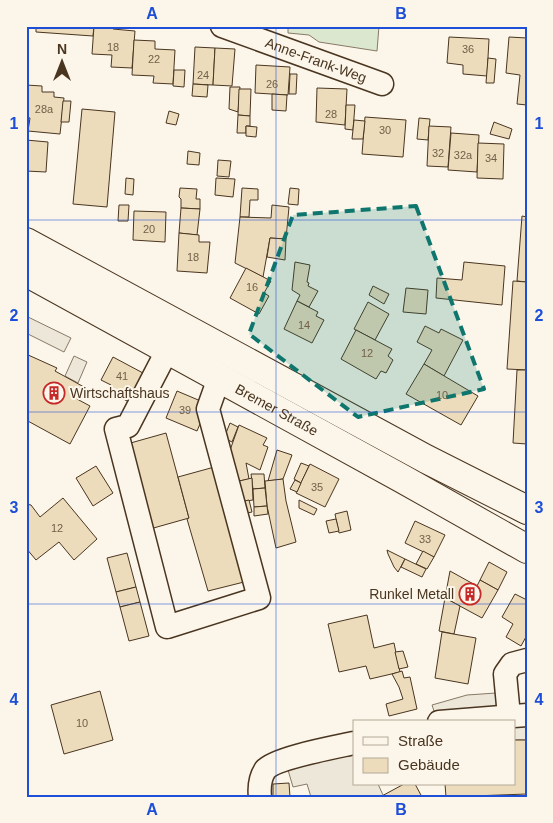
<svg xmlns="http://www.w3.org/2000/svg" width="553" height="823" viewBox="0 0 553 823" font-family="Helvetica,sans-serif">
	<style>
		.green { fill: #dce7d0; stroke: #887966 }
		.parking { fill: #ede7d9; stroke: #887966 }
		.building { fill: #ecdcbc; stroke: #4a3520 }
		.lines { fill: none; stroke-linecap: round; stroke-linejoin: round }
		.minor-casing { stroke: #4a3520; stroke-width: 25 }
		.major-casing { stroke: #4a3520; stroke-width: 30 }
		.minor { stroke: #fbf6e9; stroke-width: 22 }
		.major { stroke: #fbf6e9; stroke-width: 28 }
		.marked { fill: #0f766e; fill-opacity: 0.2; stroke: #0f766e; stroke-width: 4; stroke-dasharray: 10 6; stroke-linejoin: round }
		.grid { fill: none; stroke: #1d4ed8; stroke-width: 1; stroke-opacity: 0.55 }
		.labels { text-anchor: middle; stroke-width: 4; stroke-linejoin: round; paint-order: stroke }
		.number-label { font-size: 11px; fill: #725f47 }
		.street-label { font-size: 14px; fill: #4a3520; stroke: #fbf6e9 }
		.poi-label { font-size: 14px; fill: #4a3520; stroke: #fbf6e9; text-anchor: start }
		.neatline { fill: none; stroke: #1d4ed8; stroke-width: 2 }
		.grid-label { font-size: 16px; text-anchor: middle; font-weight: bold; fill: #1d4ed8 }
	</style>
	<rect width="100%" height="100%" fill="#fbf6e9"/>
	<path class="green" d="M 288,26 L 379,26 L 377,51 L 319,42 L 309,35 L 288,33 Z"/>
	<g class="parking">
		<path d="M 26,316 L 71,338 L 64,352 L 26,333 Z"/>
		<path d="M 74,356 L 87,362 L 78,383 L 65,376 Z"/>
		<path d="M 496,693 L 497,707 L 436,717 L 432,705 L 467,695 Z"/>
		<rect x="514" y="725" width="13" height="15"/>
		<path d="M 354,751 L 354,784 L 378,784 L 383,795 L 380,797 L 311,797 L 307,784 L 293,787 L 288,770 Z"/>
	</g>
	<g class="building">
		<path d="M 36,26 L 94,26 L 93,36 L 36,32 Z"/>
		<path d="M 94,26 L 113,26 L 113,29 L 135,31 L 132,68 L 111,67 L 112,55 L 92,54 Z"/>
		<path d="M 449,37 L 489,39 L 487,76 L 463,74 L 463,65 L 447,63 Z"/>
		<path d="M 509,37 L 527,38 L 527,105 L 517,104 L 520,75 L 506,73 Z"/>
		<path d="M 134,40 L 155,41 L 155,49 L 175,50 L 173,84 L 153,83 L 154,76 L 132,75 Z"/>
		<path d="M 195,47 L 215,48 L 213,85 L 193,84 Z"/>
		<path d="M 215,48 L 235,49 L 232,86 L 213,85 Z"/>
		<path d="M 488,58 L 496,59 L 494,83 L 486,83 Z"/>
		<path d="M 256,65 L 290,67 L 288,95 L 255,93 Z"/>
		<path d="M 174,70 L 185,70 L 184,87 L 173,86 Z"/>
		<path d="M 290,74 L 297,74 L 296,94 L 289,94 Z"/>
		<path d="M 193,84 L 208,85 L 207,97 L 192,96 Z"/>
		<path d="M 26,85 L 42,86 L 42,92 L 54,92 L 54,97 L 64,98 L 60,134 L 28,131 L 30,118 L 26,117 Z"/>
		<path d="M 230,87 L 240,87 L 238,112 L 229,109 Z"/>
		<path d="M 317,88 L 347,89 L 345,125 L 316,122 Z"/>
		<path d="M 239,89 L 251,89 L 250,116 L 238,115 Z"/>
		<path d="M 272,94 L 287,95 L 286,111 L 272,110 Z"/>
		<path d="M 63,101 L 71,101 L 69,122 L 61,122 Z"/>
		<path d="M 346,105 L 355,105 L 353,130 L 345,129 Z"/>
		<path d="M 82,109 L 115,112 L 107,207 L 73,204 Z"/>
		<path d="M 169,111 L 179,114 L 176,125 L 166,123 Z"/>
		<path d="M 238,115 L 250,116 L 250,126 L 246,126 L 246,133 L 237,133 Z"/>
		<path d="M 365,117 L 406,120 L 403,157 L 362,154 Z"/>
		<path d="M 419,118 L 430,119 L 428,140 L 417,139 Z"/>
		<path d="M 354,120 L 365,121 L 363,139 L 352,139 Z"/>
		<path d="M 494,122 L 512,129 L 509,139 L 490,134 Z"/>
		<path d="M 246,126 L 257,127 L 256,137 L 246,136 Z"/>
		<path d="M 429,126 L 451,127 L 448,167 L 427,166 Z"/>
		<path d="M 451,133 L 479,135 L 477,172 L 448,170 Z"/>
		<path d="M 26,140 L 48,142 L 46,172 L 26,171 Z"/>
		<path d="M 478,143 L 504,144 L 503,179 L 477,178 Z"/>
		<path d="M 188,151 L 200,153 L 199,165 L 187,164 Z"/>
		<path d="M 218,160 L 231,161 L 229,177 L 217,176 Z"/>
		<path d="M 126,178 L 134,179 L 133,195 L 125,194 Z"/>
		<path d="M 216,178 L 235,179 L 233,197 L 215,195 Z"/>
		<path d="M 180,188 L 197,189 L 196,199 L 200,199 L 200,209 L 181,208 L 181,199 L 179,197 Z"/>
		<path d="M 242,188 L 258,189 L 258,200 L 250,200 L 249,217 L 240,217 Z"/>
		<path d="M 290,188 L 299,189 L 298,205 L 288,204 Z"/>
		<path d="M 119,205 L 129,205 L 128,221 L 118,221 Z"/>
		<path d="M 272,205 L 289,207 L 286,239 L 270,238 L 263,277 L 235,263 L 240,217 L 271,218 Z"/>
		<path d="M 181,208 L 200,209 L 197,235 L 179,233 Z"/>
		<path d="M 134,211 L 166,212 L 165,242 L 133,240 Z"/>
		<path d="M 522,216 L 527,217 L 527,282 L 517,281 Z"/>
		<path d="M 179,233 L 199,235 L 199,242 L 210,242 L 207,273 L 177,271 Z"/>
		<path d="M 270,238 L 286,239 L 285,260 L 267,257 Z"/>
		<path d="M 295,262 L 310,265 L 307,282 L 309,283 L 308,286 L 318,291 L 309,307 L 297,301 L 300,295 L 292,290 Z"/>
		<path d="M 464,262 L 505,266 L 502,305 L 436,298 L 437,278 L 462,280 Z"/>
		<path d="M 246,268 L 271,281 L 264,293 L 269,296 L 259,314 L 230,298 Z"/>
		<path d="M 513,281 L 527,282 L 527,370 L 507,369 Z"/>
		<path d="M 373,286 L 389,294 L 384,304 L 369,295 Z"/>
		<path d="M 406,288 L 428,290 L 426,314 L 403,312 Z"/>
		<path d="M 297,301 L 318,312 L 316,316 L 324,320 L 312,343 L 284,329 Z"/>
		<path d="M 368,302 L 389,314 L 375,340 L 354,329 Z"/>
		<path d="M 425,326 L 439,333 L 441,329 L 463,340 L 444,376 L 424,364 L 432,350 L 417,342 Z"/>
		<path d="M 356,330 L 392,349 L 388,356 L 393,360 L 386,373 L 381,371 L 376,379 L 341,359 Z"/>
		<path d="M 26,354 L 57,368 L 55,371 L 84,387 L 77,399 L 90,406 L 70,444 L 26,420 Z"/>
		<path d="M 113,357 L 143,373 L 129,402 L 108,391 L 111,385 L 101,380 Z"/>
		<path d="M 424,364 L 478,396 L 461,425 L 406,394 Z"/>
		<path d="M 517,370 L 527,370 L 527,444 L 513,443 Z"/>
		<path d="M 177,391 L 203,402 L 205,412 L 197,431 L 166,418 Z"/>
		<path d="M 230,423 L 238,427 L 232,442 L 224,438 Z"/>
		<path d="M 239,425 L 267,438 L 263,445 L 268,447 L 260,470 L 246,463 L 249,479 L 235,482 L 229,453 Z"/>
		<path d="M 166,433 L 189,518 L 150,529 L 127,444 Z"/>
		<path d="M 277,450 L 292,455 L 283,479 L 268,481 Z"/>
		<path d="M 301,463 L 309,466 L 301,483 L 294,479 Z"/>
		<path d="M 310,464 L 339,479 L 325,507 L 296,493 Z"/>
		<path d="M 96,466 L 113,493 L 93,506 L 76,478 Z"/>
		<path d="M 218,466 L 248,581 L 208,591 L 187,519 L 189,518 L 178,477 Z"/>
		<path d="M 251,474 L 264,474 L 265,488 L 253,489 Z"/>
		<path d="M 252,478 L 253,500 L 240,502 L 235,482 Z"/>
		<path d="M 283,479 L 286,501 L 296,542 L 276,548 L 267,506 L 265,481 Z"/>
		<path d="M 295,480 L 301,483 L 297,492 L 290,489 Z"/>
		<path d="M 265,488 L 267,506 L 254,507 L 253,489 Z"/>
		<path d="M 63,498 L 97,539 L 74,560 L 59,542 L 36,560 L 26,548 L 26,504 L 31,505 L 40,517 Z"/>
		<path d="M 249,500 L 252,512 L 243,514 L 240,502 Z"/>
		<path d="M 299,500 L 317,509 L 314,515 L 299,508 Z"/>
		<path d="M 267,506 L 268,514 L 254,516 L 254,507 Z"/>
		<path d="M 347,511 L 351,530 L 339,533 L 335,514 Z"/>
		<path d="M 336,519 L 339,531 L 329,533 L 326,521 Z"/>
		<path d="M 415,521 L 445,535 L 434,557 L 405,543 Z"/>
		<path d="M 387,550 L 405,559 L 398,572 L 394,567 L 388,554 Z"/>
		<path d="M 423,551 L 434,557 L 427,569 L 416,564 Z"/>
		<path d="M 127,553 L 136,587 L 116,592 L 107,558 Z"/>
		<path d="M 405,559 L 426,569 L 422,577 L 401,567 Z"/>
		<path d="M 489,562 L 507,572 L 498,590 L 480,580 Z"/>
		<path d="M 450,571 L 477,586 L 480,580 L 498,590 L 482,618 L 445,598 Z"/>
		<path d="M 136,587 L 140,602 L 120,607 L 116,592 Z"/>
		<path d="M 515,594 L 527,600 L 527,635 L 521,646 L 506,637 L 513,624 L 502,617 Z"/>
		<path d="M 445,598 L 460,606 L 454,634 L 439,631 Z"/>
		<path d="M 140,602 L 149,636 L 129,641 L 120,607 Z"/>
		<path d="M 367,615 L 374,648 L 394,643 L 400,672 L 370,679 L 366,666 L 339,672 L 328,624 Z"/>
		<path d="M 442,632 L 476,638 L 468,684 L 435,678 Z"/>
		<path d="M 403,651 L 408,667 L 399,669 L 395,652 Z"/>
		<path d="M 402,671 L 404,678 L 410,677 L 417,709 L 389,716 L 386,704 L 403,699 L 399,687 L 392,674 Z"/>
		<path d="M 100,691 L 113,740 L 64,754 L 51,705 Z"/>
		<path d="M 514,740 L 527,740 L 527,794 L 446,797 L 445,784 L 514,784 Z"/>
		<path d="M 289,783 L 290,797 L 273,797 L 273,784 Z"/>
		<path d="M 404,784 L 415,784 L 422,797 L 380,797 Z"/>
	</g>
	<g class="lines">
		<g class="minor-casing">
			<g id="minor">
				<path id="s1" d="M 222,26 L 382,84"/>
				<path d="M 168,349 L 128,426 L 116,429 L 167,627 L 259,598 L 208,409 L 219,378"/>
				<path d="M 509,716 L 505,674 L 512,664 L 527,660"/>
				<path d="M 439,722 L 527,715"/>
				<path d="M 260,797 C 259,788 260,778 265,770 C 275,758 336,747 354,743"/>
			</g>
		</g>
		<g class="major-casing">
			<g id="major">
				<path d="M 26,242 L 426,459 L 527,510"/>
				<path id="s2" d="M 26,272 L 401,478 L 527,549"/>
			</g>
		</g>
		<use href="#minor" class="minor"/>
		<use href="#major" class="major"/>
	</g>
	<path class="marked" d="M 416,206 L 484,389 L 358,417 L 249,334 L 293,215 Z"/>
	<path class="grid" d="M 276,26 L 276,797M 26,220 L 527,220M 26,412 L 527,412M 26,604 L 527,604"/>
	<defs>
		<g id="building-ring" transform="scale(1.125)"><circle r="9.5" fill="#fbf6e9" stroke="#c62828" stroke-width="1.5"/><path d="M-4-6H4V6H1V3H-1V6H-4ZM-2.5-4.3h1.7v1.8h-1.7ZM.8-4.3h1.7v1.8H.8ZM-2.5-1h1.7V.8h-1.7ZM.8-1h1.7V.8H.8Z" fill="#c62828"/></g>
	</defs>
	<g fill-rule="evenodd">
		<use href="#building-ring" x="54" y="393"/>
		<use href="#building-ring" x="470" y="594"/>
	</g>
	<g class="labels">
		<g class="number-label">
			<text x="113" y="51">18</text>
			<text x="468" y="53">36</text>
			<text x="154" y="63">22</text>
			<text x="203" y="79">24</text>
			<text x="272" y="88">26</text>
			<text x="44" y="113">28a</text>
			<text x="331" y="118">28</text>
			<text x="385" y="134">30</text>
			<text x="438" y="157">32</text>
			<text x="463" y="159">32a</text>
			<text x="491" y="162">34</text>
			<text x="149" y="233">20</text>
			<text x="193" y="261">18</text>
			<text x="252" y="291">16</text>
			<text x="304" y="329">14</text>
			<text x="367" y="357">12</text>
			<text x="122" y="380">41</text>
			<text x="442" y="399">10</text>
			<text x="185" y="414">39</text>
			<text x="317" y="491">35</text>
			<text x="57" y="532">12</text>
			<text x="425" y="543">33</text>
			<text x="82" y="727">10</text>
		</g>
		<g class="street-label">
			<text dy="5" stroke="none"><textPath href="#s1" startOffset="100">Anne-Frank-Weg</textPath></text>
			<text dy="5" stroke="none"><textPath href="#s2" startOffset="286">Bremer Straße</textPath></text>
		</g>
		<g class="poi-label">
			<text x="70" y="398">Wirtschaftshaus</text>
			<text x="454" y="599" text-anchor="end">Runkel Metall</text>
		</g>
	</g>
	<rect width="553" height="823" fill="none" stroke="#fbf6e9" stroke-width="55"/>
	<rect x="353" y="720" width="162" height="65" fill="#fbf6e9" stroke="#b4a999"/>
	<rect x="363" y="737" width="25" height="8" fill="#fbf6e9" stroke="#b4a999"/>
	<text x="398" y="746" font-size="15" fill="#4a3520">Straße</text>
	<rect x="363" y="758" width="25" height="15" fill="#ecdcbc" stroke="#b4a999"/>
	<text x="398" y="770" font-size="15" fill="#4a3520">Gebäude</text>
	<g transform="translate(62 62)" stroke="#fbf6e9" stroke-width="4" paint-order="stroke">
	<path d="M0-4L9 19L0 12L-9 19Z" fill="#4a3520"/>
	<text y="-8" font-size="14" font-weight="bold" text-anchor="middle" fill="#4a3520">N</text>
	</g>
	<rect x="28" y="28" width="498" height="768" class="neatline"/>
	<g class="grid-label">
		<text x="152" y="19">A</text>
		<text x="401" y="19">B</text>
		<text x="14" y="129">1</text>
		<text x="539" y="129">1</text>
		<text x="14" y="321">2</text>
		<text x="539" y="321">2</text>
		<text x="14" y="513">3</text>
		<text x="539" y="513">3</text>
		<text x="14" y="705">4</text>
		<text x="539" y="705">4</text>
		<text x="152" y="815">A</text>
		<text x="401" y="815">B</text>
	</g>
</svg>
